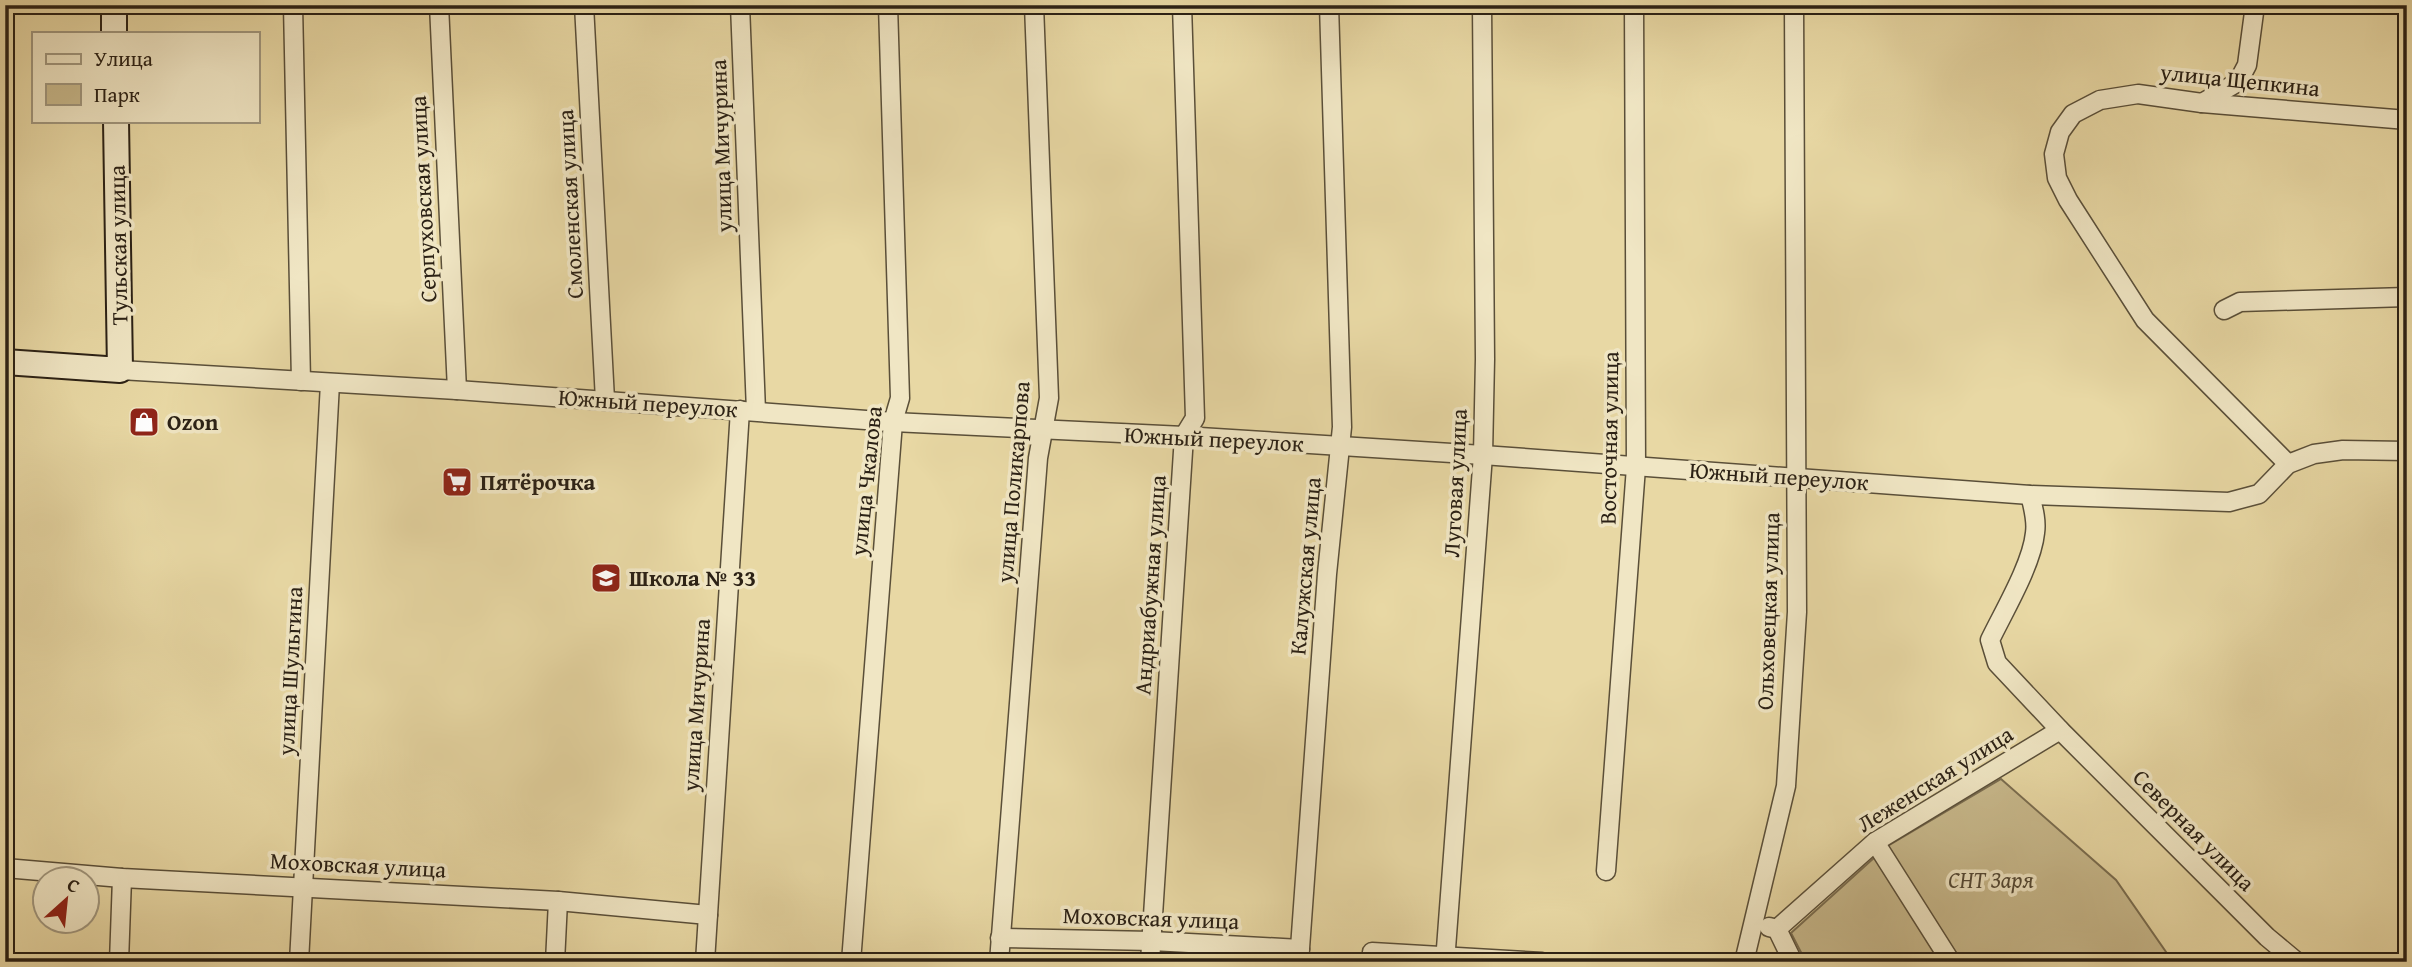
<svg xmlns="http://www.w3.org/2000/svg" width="2412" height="967" viewBox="0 0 2412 967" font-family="'Gentium Book Plus',serif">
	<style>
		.green { fill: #c8b98c; stroke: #7a6d50; stroke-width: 2 }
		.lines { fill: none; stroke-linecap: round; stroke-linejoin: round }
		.street-casing { stroke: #5a4f39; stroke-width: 21 }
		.secondary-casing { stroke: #2b2115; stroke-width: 28 }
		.street { stroke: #f0e6c4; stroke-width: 18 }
		.secondary { stroke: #f0e6c4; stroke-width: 24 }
		.labels { text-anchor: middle; stroke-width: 7; stroke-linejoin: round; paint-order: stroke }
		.street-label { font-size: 23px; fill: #2b2115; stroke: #f0e6c4 }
		.poi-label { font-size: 23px; font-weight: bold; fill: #2b2115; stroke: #f0e6c4; text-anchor: start }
		.park-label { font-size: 23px; font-style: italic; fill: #524733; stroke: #f0e6c4 }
	</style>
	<rect width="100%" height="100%" fill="#e8d8a4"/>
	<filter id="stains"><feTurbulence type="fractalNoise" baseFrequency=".00286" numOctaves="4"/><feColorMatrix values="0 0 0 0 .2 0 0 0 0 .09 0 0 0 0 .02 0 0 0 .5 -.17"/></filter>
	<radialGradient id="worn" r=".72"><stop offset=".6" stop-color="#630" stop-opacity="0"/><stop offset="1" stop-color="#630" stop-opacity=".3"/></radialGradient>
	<path class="green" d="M 2001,779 L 2116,880 L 2173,962 L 1806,962 L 1791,933 L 1886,847 Z"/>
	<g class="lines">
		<g class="street-casing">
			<g id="street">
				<path d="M 293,5 L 301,381"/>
				<path d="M 439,5 L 457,390"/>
				<path d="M 584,5 L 605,400"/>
				<path d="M 740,5 L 756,411"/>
				<path d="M 2202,103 L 2238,82 L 2247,65 L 2255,5"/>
				<path d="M 2224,310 L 2240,302 L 2407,297"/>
				<path d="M 120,370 L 457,390 L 893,422 L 1184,436 L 1483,455 L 2030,495 L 2229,502 L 2259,494 L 2288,464 L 2314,454 L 2343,450 L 2407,451"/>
				<path d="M 2288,464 L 2145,320 L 2068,200 L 2057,178 L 2054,154 L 2060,132 L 2073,114 L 2100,100 L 2138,94 L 2202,103 L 2407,120"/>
				<path d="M 2030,495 C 2033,507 2037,520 2035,533 C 2032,564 2004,611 1990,640 L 1997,663 L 2060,730 L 2267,937 L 2297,962"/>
				<path d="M 1875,842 L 1951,962"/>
				<path d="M 5,868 L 122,878 L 558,901 L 708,915"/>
				<path d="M 1606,871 L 1636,467 L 1634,5"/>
				<path d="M 1769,927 L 1777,929 L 1793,962"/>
				<path d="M 1777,929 L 1875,842 L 2060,730"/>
				<path d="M 1000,938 L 1152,941 L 1300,949"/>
				<path d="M 1372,952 L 1542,962"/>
				<path d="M 119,962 L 122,878"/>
				<path d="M 299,962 L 330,383"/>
				<path d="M 555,962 L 558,901"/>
				<path d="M 705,962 L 740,410"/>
				<path d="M 851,962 L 893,422 L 900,398 L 888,5"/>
				<path d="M 999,962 L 1038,458 L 1049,398 L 1034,5"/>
				<path d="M 1150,962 L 1184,436 L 1195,418 L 1182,5"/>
				<path d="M 1299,962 L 1327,574 L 1342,427 L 1329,5"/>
				<path d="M 1445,962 L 1483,455 L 1485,359 L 1482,5"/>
				<path d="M 1744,962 L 1786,786 L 1797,612 L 1794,5"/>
			</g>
		</g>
		<g class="secondary-casing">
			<g id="secondary">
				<path d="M 114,5 L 114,33"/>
				<path d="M 5,362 L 120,370 L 116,121"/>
			</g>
		</g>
		<use href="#street" class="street"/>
		<use href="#secondary" class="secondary"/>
	</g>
	<defs>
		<g id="shop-square" transform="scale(1.575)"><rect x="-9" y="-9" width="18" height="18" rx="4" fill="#8f2418" stroke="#f0e6c4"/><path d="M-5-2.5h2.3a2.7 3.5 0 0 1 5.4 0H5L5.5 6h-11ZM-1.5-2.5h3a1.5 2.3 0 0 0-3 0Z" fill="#fff"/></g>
		<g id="supermarket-square" transform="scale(1.575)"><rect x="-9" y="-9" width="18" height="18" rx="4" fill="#8f2418" stroke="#f0e6c4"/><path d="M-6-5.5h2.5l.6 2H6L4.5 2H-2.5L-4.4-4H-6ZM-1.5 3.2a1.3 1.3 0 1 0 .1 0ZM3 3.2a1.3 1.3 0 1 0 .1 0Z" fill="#fff"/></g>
		<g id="school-square" transform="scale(1.575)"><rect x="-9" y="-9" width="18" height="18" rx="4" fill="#8f2418" stroke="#f0e6c4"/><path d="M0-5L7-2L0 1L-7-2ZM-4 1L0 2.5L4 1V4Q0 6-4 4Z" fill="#fff"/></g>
	</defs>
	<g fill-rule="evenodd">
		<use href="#shop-square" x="144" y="422"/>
		<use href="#supermarket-square" x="457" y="482"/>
		<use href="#school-square" x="606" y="578"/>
	</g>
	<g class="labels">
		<g class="street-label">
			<text transform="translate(2240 80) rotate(6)" y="8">улица Щепкина</text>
			<text transform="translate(721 146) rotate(-92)" y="8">улица Мичурина</text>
			<text transform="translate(423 199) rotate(-93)" y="8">Серпуховская улица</text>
			<text transform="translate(570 204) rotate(-93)" y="8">Смоленская улица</text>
			<text transform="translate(118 245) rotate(-91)" y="8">Тульская улица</text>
			<text transform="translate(648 403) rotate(4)" y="8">Южный переулок</text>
			<text transform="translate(1609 438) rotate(-89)" y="8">Восточная улица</text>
			<text transform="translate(1214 439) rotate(3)" y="8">Южный переулок</text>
			<text transform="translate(1779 476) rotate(4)" y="8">Южный переулок</text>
			<text transform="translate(866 481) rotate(-84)" y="8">улица Чкалова</text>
			<text transform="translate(1013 482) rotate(-85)" y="8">улица Поликарпова</text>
			<text transform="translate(1455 483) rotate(-87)" y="8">Луговая улица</text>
			<text transform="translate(1305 566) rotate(-85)" y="8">Калужская улица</text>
			<text transform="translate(1150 585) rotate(-86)" y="8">Андриабужная улица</text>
			<text transform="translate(1768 611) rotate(-88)" y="8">Ольховецкая улица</text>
			<text transform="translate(290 671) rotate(-87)" y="8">улица Шульгина</text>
			<text transform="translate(696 705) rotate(-86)" y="8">улица Мичурина</text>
			<text transform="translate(1935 779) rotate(-32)" y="8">Леженская улица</text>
			<text transform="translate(2194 830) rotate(45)" y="8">Северная улица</text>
			<text transform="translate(358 865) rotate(3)" y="8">Моховская улица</text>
			<text transform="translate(1151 918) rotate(2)" y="8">Моховская улица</text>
		</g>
		<g class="poi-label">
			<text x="167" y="430">Ozon</text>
			<text x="480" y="490">Пятёрочка</text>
			<text x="629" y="586">Школа № 33</text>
		</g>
		<g class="park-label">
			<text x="1991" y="888">СНТ Заря</text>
		</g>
	</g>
	<rect width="2412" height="967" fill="none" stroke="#e8d8a4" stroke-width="28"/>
	<rect x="7" y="7" width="2398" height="953" fill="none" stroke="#2b2115" stroke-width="3.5"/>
	<rect x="14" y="14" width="2384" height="939" fill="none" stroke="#2b2115" stroke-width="2"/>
	<rect x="32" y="32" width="228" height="91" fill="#f0e6c4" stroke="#a1977e" stroke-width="2"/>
	<rect x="46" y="54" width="35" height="10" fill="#f0e6c4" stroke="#a1977e" stroke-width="2"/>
	<text x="94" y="66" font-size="21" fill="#2b2115">Улица</text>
	<rect x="46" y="84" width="35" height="21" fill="#c8b98c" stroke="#a1977e" stroke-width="2"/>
	<text x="94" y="102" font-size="21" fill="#2b2115">Парк</text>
	<g transform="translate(66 900) rotate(27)"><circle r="33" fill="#f0e6c4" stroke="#a1977e" stroke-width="2"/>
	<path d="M0-5L12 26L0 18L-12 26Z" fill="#8f2418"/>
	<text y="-10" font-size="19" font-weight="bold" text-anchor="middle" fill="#2b2115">С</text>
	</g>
	<rect width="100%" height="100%" filter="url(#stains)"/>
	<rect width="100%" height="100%" fill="url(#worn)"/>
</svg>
